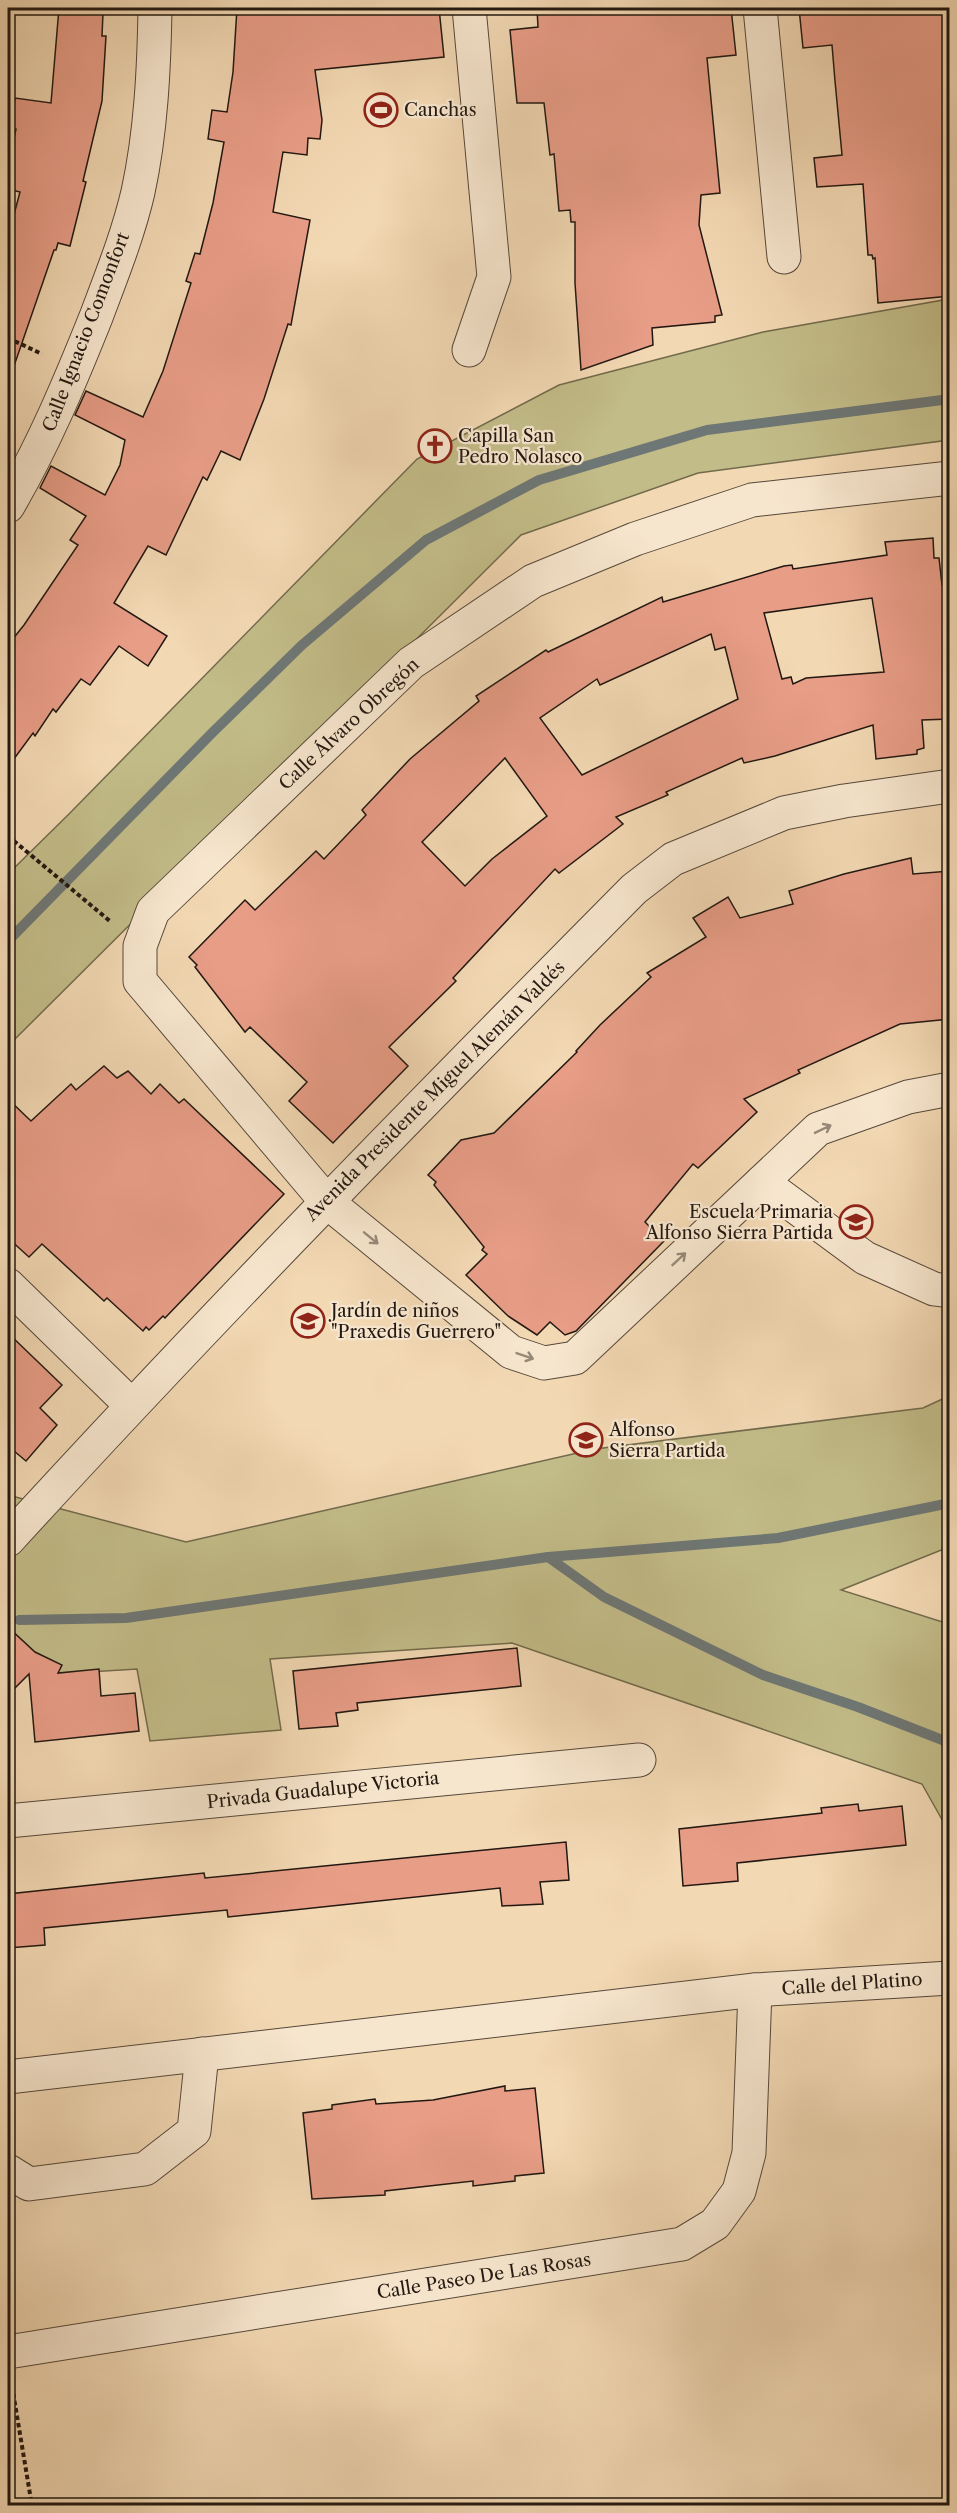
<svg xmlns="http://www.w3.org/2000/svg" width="957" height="2513" viewBox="0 0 957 2513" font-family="'Libre Caslon Text',serif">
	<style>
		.green { fill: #c2bc88; stroke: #726a4c; stroke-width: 1.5 }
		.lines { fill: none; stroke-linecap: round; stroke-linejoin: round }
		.stream { stroke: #6e7775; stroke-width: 10 }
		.building { fill: #e89d87; stroke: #221811; stroke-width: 1.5; fill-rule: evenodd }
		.minor-casing { stroke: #56483a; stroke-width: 35 }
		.path { stroke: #221811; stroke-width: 4; stroke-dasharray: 4.5 3; stroke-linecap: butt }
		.minor { stroke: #f7e6ce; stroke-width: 33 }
		.oneway { stroke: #978979 }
		.labels { text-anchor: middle; stroke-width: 4.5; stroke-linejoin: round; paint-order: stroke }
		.poi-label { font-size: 18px; fill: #221811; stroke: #f7e6ce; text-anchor: start }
		.street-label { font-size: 18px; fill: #221811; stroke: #f7e6ce }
	</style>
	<rect width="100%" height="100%" fill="#f2d8b3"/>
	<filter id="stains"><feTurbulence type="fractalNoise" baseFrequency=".00333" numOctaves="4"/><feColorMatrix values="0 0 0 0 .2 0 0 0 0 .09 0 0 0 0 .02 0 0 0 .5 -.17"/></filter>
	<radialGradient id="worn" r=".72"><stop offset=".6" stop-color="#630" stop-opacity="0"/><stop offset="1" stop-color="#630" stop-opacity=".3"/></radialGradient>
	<g class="green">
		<path d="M 949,299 L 949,440 L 698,473 L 521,535 L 8,1046 L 8,874 L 69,814 L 417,459 L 559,385 L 763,332 Z"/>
		<path d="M 949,1396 L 949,1547 L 841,1590 L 949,1624 L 949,1832 L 922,1784 L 512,1643 L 270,1659 L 281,1730 L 150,1741 L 137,1669 L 40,1675 L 8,1657 L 8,1495 L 186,1542 L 595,1449 L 923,1408 Z"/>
	</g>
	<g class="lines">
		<g class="stream">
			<path d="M 8,941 L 212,733 L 302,645 L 426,540 L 539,480 L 707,430 L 950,399"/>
			<path d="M 548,1557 L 604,1597 L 763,1675 L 858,1707 L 950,1743"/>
			<path d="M 19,1620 L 126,1618 L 548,1557 L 778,1538 L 950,1503"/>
		</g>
	</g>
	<g class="building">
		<path d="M 59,8 L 100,8 L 100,13 L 103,13 L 102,36 L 106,36 L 102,101 L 83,181 L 86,182 L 70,246 L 58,243 L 56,250 L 54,250 L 13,369 L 8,368 L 8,237 L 20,192 L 8,189 L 8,166 L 16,129 L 11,128 L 15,98 L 51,103 Z"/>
		<path d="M 237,8 L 316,8 L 316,14 L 385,8 L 439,8 L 444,57 L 315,70 L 322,120 L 320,139 L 308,138 L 307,155 L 283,152 L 273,212 L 310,220 L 291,325 L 288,324 L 264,399 L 240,460 L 221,451 L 207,480 L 203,477 L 166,555 L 148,546 L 114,603 L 167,636 L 148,666 L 119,646 L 90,685 L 81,679 L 56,712 L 53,709 L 35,736 L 33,733 L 8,767 L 8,645 L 24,625 L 78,545 L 70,540 L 86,516 L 40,488 L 51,466 L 105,495 L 120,465 L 125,440 L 75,415 L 86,391 L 143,417 L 163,371 L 191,283 L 186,281 L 195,253 L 200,254 L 213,203 L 224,142 L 208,139 L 212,110 L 227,112 L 233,72 Z"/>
		<path d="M 537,8 L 731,8 L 736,55 L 707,58 L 720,193 L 701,195 L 699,225 L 722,315 L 715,316 L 715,322 L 652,328 L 653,345 L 581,370 L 575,283 L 575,222 L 571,222 L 570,210 L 559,211 L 554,154 L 550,155 L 544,103 L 517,103 L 510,30 L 538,27 Z"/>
		<path d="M 799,8 L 891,8 L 891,14 L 950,9 L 950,296 L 878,303 L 875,258 L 873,259 L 872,255 L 868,255 L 863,184 L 817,187 L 814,158 L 842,155 L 835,81 L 832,45 L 803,48 Z"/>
		<path d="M 933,538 L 934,558 L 939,558 L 942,585 L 950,584 L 950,719 L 922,720 L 924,748 L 917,750 L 917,754 L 876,759 L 873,725 L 775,756 L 744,763 L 742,758 L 666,792 L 668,795 L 616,817 L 623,824 L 559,873 L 555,869 L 453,978 L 456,981 L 389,1047 L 408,1066 L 333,1143 L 289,1101 L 307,1082 L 250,1027 L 245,1032 L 195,967 L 197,965 L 189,957 L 245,900 L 255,910 L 316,851 L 324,859 L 366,815 L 362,810 L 410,759 L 479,701 L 476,696 L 546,650 L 548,652 L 662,597 L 663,602 L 784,566 L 792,565 L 793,569 L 887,555 L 885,542 ZM 872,598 L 884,672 L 806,678 L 793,684 L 791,677 L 782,679 L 764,613 ZM 711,634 L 715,650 L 725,647 L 738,699 L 582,775 L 540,718 L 597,679 L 600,685 ZM 505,758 L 547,816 L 492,859 L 465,886 L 422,842 Z"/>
		<path d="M 911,858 L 913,874 L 950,871 L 950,1019 L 900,1024 L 798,1070 L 800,1073 L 744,1099 L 757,1112 L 698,1168 L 693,1164 L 645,1222 L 664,1241 L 576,1331 L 565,1335 L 550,1322 L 537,1335 L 508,1316 L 466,1275 L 487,1254 L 482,1250 L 484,1247 L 434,1185 L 436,1182 L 428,1175 L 461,1140 L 494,1133 L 577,1052 L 576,1051 L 600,1025 L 651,977 L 647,973 L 706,937 L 693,918 L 728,897 L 740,918 L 793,904 L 789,891 L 844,874 Z"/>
		<path d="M 104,1066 L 117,1078 L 128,1071 L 151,1094 L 160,1084 L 179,1103 L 184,1099 L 284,1194 L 165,1318 L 163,1316 L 149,1330 L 146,1327 L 143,1331 L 107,1298 L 104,1301 L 42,1244 L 29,1257 L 8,1238 L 8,1099 L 31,1121 L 71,1084 L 76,1090 Z"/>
		<path d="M 8,1333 L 62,1385 L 40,1408 L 57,1425 L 26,1461 L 8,1446 Z"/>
		<path d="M 8,1627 L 35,1652 L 62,1665 L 58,1673 L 99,1669 L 101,1696 L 135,1693 L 139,1731 L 35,1742 L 29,1674 L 8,1695 Z"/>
		<path d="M 517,1648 L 521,1686 L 357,1703 L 358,1710 L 336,1713 L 338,1726 L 299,1729 L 293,1671 Z"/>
		<path d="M 858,1804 L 859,1811 L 902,1806 L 906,1845 L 737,1863 L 738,1881 L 683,1886 L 679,1829 L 822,1813 L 821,1808 Z"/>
		<path d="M 566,1842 L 569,1880 L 540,1882 L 543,1904 L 502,1906 L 500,1888 L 228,1917 L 227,1910 L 44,1928 L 45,1945 L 8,1948 L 8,1894 L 204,1873 L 205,1878 Z"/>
		<path d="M 505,2086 L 505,2091 L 535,2088 L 544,2173 L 515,2176 L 515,2181 L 473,2186 L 473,2181 L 385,2191 L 385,2195 L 312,2199 L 303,2113 L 332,2109 L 332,2105 L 375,2099 L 376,2104 L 433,2100 Z"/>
	</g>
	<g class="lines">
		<g class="minor-casing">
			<g id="minor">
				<path d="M 760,8 L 784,257"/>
				<path d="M 469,350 L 494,277 L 469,8"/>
				<path d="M 950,478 L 752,500 L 635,539 L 533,581 L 411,663 L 153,911 L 140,946 L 140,981 L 326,1201 L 511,1352 L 544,1363 L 575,1358 L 818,1129 L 908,1097 L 950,1089"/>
				<path d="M 8,506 C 43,446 70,382 96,317 C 111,277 128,235 138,192 C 151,132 154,69 155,8"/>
				<path d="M 762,1182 L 865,1258 L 934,1289 L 950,1291"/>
				<path d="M 8,1285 L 131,1405"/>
				<path d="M 8,1540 C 211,1318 422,1103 634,889 L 673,859 L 784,813 L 844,801 L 950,786"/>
				<path d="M 8,1821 L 639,1760"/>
				<path d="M 8,2077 L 755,1990 L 950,1978"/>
				<path d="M 8,2171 L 29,2184 L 145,2169 L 194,2131 L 202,2054"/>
				<path d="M 8,2352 L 682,2244 L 715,2224 L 739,2191 L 749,2153 L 755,1990"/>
			</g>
		</g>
		<g class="path">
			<path d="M 8,338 L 42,354"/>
			<path d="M 8,836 L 111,922"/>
			<path d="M 12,2386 L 32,2506"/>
		</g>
		<use href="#minor" class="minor"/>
	</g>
	<defs><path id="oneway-shaft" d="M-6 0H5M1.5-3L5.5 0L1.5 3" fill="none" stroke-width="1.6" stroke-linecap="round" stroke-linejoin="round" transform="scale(1.5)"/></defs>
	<g class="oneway">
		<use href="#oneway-shaft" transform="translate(823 1129) rotate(-26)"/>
		<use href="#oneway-shaft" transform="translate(371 1238) rotate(39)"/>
		<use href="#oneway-shaft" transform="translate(679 1259) rotate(-43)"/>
		<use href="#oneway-shaft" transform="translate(525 1356) rotate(19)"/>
	</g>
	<defs>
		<g id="stadium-ring" transform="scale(1.725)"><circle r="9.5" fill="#f7e6ce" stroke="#8f2418" stroke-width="1.5"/><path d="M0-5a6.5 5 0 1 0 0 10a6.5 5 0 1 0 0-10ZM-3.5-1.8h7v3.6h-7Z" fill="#8f2418"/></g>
		<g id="church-ring" transform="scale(1.725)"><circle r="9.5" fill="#f7e6ce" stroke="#8f2418" stroke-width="1.5"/><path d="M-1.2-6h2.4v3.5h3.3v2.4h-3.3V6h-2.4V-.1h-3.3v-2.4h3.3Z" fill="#8f2418"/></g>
		<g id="school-ring" transform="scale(1.725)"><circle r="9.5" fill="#f7e6ce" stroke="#8f2418" stroke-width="1.5"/><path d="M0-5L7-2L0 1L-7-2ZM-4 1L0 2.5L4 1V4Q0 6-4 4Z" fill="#8f2418"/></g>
	</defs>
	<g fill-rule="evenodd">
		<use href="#stadium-ring" x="381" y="110"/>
		<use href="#church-ring" x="435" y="446"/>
		<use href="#school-ring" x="856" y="1222"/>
		<use href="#school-ring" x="308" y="1321"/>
		<use href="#school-ring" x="586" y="1440"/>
	</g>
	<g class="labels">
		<g class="poi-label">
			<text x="404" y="116">Canchas</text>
			<text x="458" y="442">Capilla San<tspan x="458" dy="21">Pedro Nolasco</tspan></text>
			<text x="833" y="1218" text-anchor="end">Escuela Primaria<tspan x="833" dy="21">Alfonso Sierra Partida</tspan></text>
			<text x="331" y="1317">Jardín de niños<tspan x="331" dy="21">"Praxedis Guerrero"</tspan></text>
			<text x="609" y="1436">Alfonso<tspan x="609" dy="21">Sierra Partida</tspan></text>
		</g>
		<g class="street-label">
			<text transform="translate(86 332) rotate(-69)" y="6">Calle Ignacio Comonfort</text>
			<text transform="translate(349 724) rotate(-43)" y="6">Calle Álvaro Obregón</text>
			<text transform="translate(435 1091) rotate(-45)" y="6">Avenida Presidente Miguel Alemán Valdés</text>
			<text transform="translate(323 1790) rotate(-6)" y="6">Privada Guadalupe Victoria</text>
			<text transform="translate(852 1984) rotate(-4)" y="6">Calle del Platino</text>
			<text transform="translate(484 2276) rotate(-9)" y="6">Calle Paseo De Las Rosas</text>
		</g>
	</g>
	<rect width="957" height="2513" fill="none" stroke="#f2d8b3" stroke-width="30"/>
	<rect x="9" y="9" width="939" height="2495" fill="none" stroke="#221811" stroke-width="3"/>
	<rect x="15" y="15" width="927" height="2483" fill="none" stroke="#221811" stroke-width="1.5"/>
	<rect width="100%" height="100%" filter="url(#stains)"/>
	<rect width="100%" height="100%" fill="url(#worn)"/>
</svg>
